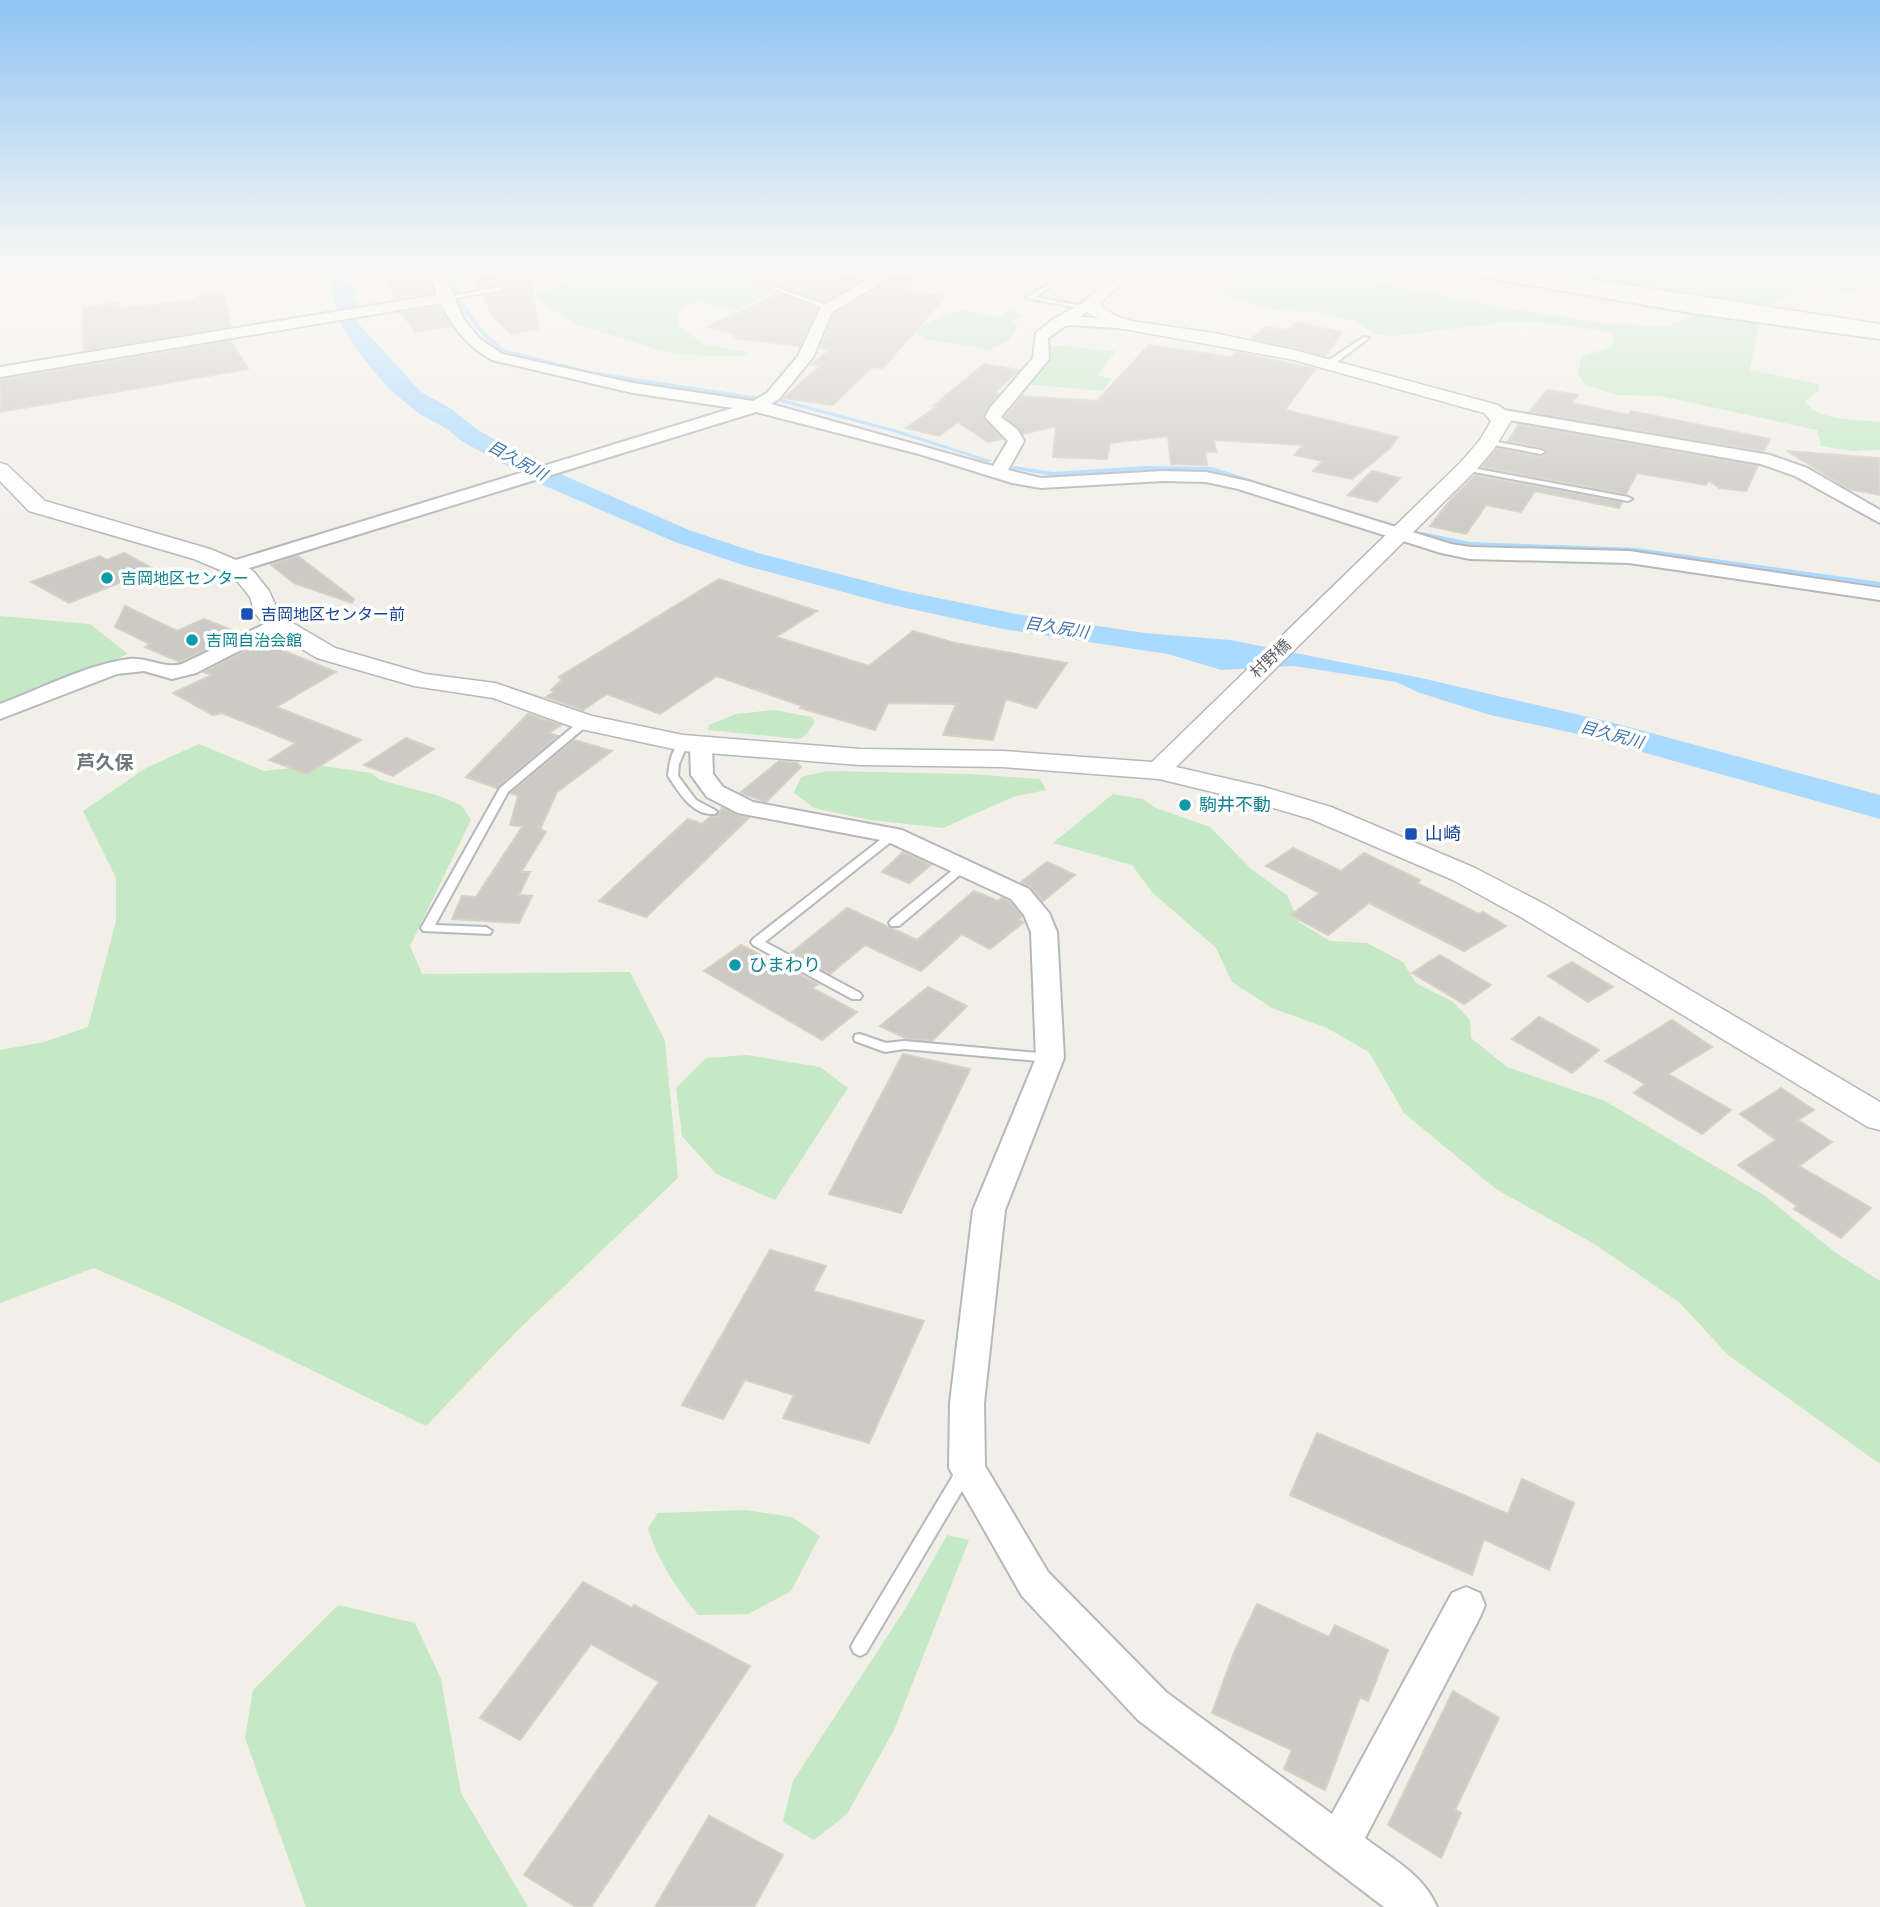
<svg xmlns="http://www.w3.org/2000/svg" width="1880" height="1907" viewBox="0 0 1880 1907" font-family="Signika,'Noto Sans JP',sans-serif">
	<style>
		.green { fill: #c5e8c5 }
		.water { fill: #aadaff }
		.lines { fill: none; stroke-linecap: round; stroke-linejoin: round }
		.stream { fill: #aadaff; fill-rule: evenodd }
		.building { fill: #cccac5; stroke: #d6d1c6; stroke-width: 2 }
		.service-casing { stroke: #b5b8bc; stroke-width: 4 }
		.minor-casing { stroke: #b5b8bc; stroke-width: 4 }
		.tertiary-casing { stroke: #b5b8bc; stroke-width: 3 }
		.service { fill: #fff; fill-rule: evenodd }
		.minor { fill: #fff; fill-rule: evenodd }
		.tertiary { fill: #fff; fill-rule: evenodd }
		.culture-dot { fill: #0f9aa8; stroke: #fff; stroke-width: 2.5 }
		.transit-dot { fill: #1a4fb4; stroke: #fff; stroke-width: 2.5 }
		.labels { text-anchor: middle; stroke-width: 7; stroke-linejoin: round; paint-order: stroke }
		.far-water-label { font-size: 16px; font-style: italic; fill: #4174aa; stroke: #fff }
		.far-culture-label { font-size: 16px; fill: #0d838f; stroke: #fff; text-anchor: start }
		.far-transit-label { font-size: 16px; fill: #164399; stroke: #fff; text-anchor: start }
		.far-street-label { font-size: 16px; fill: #5f6368; stroke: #fff }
		.culture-label { font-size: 18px; fill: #0d838f; stroke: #fff; text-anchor: start }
		.transit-label { font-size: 18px; fill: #164399; stroke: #fff; text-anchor: start }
		.neighbourhood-label { font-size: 19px; font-weight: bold; fill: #70757a; stroke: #fff }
	</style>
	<rect width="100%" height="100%" fill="#f1efe8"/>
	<g class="green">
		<path d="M 746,269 L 810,269 L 760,286 L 775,291 L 735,311 L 700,303 L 708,299 L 690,304 L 677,314 L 679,325 L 703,344 L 748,352 L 742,356 L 677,355 L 575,324 L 551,310 L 536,295 C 565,278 607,271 640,272 C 673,272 717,289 746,269 Z"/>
		<path d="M 1534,269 L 1880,269 L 1880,286 L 1851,292 L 1807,288 L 1767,307 Z"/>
		<path d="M 1251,270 L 1374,282 L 1493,306 L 1608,324 L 1667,326 L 1701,313 L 1759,322 L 1750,370 L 1819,384 L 1818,391 L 1805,402 C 1822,422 1856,419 1880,422 L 1880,450 L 1853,451 L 1821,446 L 1817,430 L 1660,396 L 1616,395 L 1586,385 L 1578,375 L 1581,357 L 1613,346 L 1612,332 L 1537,322 L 1508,322 L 1394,336 L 1375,334 L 1355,321 L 1306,311 L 1274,310 L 1223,296 L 1222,292 Z"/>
		<path d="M 963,310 L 999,317 L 1008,310 L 1023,314 L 1016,320 L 1008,320 L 1018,325 L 1008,341 L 989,350 L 925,339 L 915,330 L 946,314 Z"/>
		<path d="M 1050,345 L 1116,351 L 1097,375 L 1112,379 L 1102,391 L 1025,384 C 1039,372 1048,364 1050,345 Z"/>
		<path d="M 0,616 L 90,624 L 128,654 L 0,708 Z"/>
		<path d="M 774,710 L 811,717 L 815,722 L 806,735 L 799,739 L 708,730 L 709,725 L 736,714 Z"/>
		<path d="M 199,744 L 264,771 L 317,765 L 371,773 L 380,780 L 436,795 L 461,805 L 471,820 L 410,946 L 422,974 L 630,972 L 665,1041 L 678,1178 L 517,1331 L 426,1426 L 172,1302 L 94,1268 L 0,1303 L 0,1050 L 44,1042 L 88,1027 L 116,921 L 116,878 L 83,811 L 146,768 Z"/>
		<path d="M 827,771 L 969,774 L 1040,779 L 1046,790 L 1013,797 L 943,828 L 870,820 L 814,808 L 794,793 L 801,777 Z"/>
		<path d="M 1113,794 L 1143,799 L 1156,808 L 1210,827 L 1251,869 L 1287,895 L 1299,922 L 1330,941 L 1367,943 L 1403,962 L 1416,983 L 1453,1002 L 1470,1020 L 1471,1038 L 1507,1067 L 1605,1101 L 1765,1196 L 1836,1253 L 1880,1281 L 1880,1464 L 1728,1355 L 1680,1303 L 1596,1245 L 1496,1189 L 1404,1113 L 1369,1052 L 1327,1028 L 1272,1008 L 1232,982 L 1216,948 L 1152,892 L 1132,865 L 1053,843 Z"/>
		<path d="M 747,1055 L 820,1067 L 848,1088 L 775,1200 L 716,1174 L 682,1136 L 676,1088 L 706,1058 Z"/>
		<path d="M 746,1510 L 792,1517 L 820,1536 L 791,1591 L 748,1614 L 698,1615 C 677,1589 657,1560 648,1528 L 658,1513 Z"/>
		<path d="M 947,1535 L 969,1540 L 894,1730 L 847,1814 L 814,1840 L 783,1822 L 793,1781 L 907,1606 Z"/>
		<path d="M 338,1605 L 415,1623 L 441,1679 L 461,1793 L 528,1907 L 306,1907 L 245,1738 L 253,1690 Z"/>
	</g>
	<path class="water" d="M 326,269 L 344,269 L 358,303 L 353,308 L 357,322 L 421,392 L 450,408 L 479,431 L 565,476 L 689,530 L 758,553 L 904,591 L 1016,614 L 1145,633 L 1230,640 L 1421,678 L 1614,723 L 1880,795 L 1880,819 L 1578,734 L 1490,715 L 1420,693 L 1396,682 L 1294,666 L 1221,670 L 1168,654 L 1003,629 L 888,604 L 743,565 L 675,542 L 543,485 L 463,442 L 447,429 L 418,413 L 389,389 L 362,357 L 341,325 Z"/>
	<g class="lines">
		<g class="stream">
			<path d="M 449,269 L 453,269 L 458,293 L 453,292 Z"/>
			<path d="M 456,298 L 460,298 L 483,330 L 504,349 L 590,371 L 758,397 L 761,399 L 758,401 L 590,375 L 500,351 L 479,332 L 455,299 Z"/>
			<path d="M 782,399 L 897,430 L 993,461 L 988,462 L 893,432 L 780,402 L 780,400 Z"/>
			<path d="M 1014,466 L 1053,472 L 1145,466 L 1212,467 L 1389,524 L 1384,525 L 1211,471 L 1145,470 L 1053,476 L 1012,469 L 1011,468 Z"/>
			<path d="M 1422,532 L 1470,542 L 1637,548 L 1880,582 L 1880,586 L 1637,552 L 1470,546 L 1420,535 L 1419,534 Z"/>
		</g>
	</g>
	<g class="building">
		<path d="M 719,269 L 855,269 L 831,273 L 836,280 L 868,275 L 824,302 L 764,282 L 765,288 L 818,308 L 800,346 L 734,338 L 738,334 L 707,327 L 776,295 Z"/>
		<path d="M 421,271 L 433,293 L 394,299 L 386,275 Z"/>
		<path d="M 531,272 L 538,329 L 511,334 L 493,317 L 483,296 L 502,293 L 503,286 L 479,288 L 474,276 Z"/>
		<path d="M 886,274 L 922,281 L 906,290 L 945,297 L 883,368 L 872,367 L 833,405 L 784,398 L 820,366 L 811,365 L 831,349 L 820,348 L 834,314 L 882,285 Z"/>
		<path d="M 224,292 L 231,326 L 84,351 L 83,307 L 118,303 L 119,309 L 198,299 L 198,295 Z"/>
		<path d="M 440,306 L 451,326 L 415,332 L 401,312 Z"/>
		<path d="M 1297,323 L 1342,332 L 1325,356 L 1252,338 L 1266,327 L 1286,330 Z"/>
		<path d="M 231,341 L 248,369 L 0,412 L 0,380 Z"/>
		<path d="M 1149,345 L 1230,357 L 1236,352 L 1315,369 L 1285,410 L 1398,437 L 1389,449 L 1352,479 L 1313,471 L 1323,461 L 1294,455 L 1304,445 L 1214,440 L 1216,452 L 1205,452 L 1207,465 L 1171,464 L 1168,436 L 1110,443 L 1107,459 L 1053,457 L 1056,426 L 1023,434 L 1005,417 L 1022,396 L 1097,401 Z"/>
		<path d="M 984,364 L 1019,370 L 994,393 L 999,394 L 983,416 L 1002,439 L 988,442 L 958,422 L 939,436 L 906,428 L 936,407 L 933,406 Z"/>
		<path d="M 1547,390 L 1578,395 L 1572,403 L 1628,415 L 1631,411 L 1770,439 L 1764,451 L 1529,412 Z"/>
		<path d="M 1519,424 L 1758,466 L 1746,491 L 1719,488 L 1709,480 L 1706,485 L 1637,473 L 1626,494 L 1482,467 L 1497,448 L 1541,457 L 1547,453 L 1541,447 L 1508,441 Z"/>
		<path d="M 1787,451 L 1880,458 L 1880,495 L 1849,489 Z"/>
		<path d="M 1372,471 L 1400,478 L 1377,502 L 1348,495 Z"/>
		<path d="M 1475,475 L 1622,502 L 1619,508 L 1535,491 L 1521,512 L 1486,505 L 1466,534 L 1430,526 L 1451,499 Z"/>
		<path d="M 124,553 L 154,569 L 69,603 L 31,582 L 100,556 L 107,560 Z"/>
		<path d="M 298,556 L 354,599 L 352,603 L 294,583 L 270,564 Z"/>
		<path d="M 719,579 L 817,611 L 776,637 L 869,666 L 913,631 L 955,643 L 1067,663 L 1036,708 L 1006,699 L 993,740 L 943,735 L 956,704 L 888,703 L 875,730 L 800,708 L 802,706 L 717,676 L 660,714 L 607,694 L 583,710 L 546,697 L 554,692 L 551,690 L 562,680 L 559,677 Z"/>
		<path d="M 125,606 L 177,631 L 204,619 L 240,633 L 180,662 L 145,647 L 150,644 L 115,627 Z"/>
		<path d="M 262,642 L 336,672 L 276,707 L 361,740 L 307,774 L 269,760 L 296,743 L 222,713 L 213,715 L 173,693 L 212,675 L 204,672 Z"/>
		<path d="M 528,714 L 561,725 L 549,733 L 558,736 L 497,788 L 466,777 Z"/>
		<path d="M 406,738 L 434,749 L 393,776 L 364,765 Z"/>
		<path d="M 574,740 L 612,751 L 557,792 L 541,827 L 538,827 L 546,832 L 521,872 L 530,872 L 519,895 L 532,896 L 519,923 L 452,919 L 462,896 L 476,897 L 523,826 L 510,825 L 518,796 L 510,793 Z"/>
		<path d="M 779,761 L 797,763 L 801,767 L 766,802 L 740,793 Z"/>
		<path d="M 722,808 L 749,818 L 646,917 L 599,901 L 688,819 L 702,824 L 711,816 L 717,816 Z"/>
		<path d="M 1293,848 L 1341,871 L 1364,853 L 1420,880 L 1417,883 L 1479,914 L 1483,912 L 1506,926 L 1464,951 L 1369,903 L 1328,935 L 1291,915 L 1320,893 L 1266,866 Z"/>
		<path d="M 903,852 L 931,865 L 909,883 L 882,872 Z"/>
		<path d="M 1047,862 L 1075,875 L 1043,901 L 1031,887 L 1021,882 Z"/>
		<path d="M 974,891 L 998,901 L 1002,898 L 1009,901 L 1022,916 L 1019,920 L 1024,922 L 990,949 L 962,934 L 921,971 L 865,945 L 830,974 L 791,953 L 847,908 L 917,940 Z"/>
		<path d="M 741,945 L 818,984 L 812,988 L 857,1012 L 822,1040 L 704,971 Z"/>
		<path d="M 1440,955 L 1491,985 L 1464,1004 L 1412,973 Z"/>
		<path d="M 1572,962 L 1613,987 L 1588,1002 L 1548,976 Z"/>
		<path d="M 928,987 L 967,1006 L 932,1041 L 907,1039 L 880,1026 Z"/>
		<path d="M 1539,1017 L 1599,1050 L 1572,1073 L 1512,1039 Z"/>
		<path d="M 1672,1020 L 1712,1047 L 1668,1074 L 1731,1110 L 1702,1134 L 1634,1093 L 1645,1084 L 1605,1061 Z"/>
		<path d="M 903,1054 L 970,1069 L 901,1213 L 829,1194 Z"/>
		<path d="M 1781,1088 L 1814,1110 L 1798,1120 L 1832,1142 L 1799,1166 L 1871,1208 L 1841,1238 L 1794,1209 L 1797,1206 L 1738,1165 L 1776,1140 L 1740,1114 Z"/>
		<path d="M 770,1250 L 826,1266 L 813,1291 L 924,1321 L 869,1443 L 783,1418 L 794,1395 L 745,1380 L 723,1419 L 682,1405 Z"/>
		<path d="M 1317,1433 L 1508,1514 L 1522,1479 L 1574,1503 L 1549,1570 L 1484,1539 L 1472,1575 L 1290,1495 Z"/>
		<path d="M 583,1582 L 632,1608 L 634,1605 L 750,1666 L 591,1907 L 576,1907 L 524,1875 L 659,1682 L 591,1644 L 520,1740 L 480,1718 Z"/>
		<path d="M 1257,1604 L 1329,1637 L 1335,1625 L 1388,1650 L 1368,1701 L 1360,1697 L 1325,1790 L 1284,1769 L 1292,1750 L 1212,1713 L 1234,1653 Z"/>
		<path d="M 1453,1691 L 1499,1718 L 1455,1810 L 1461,1813 L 1441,1858 L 1388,1825 Z"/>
		<path d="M 709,1816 L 783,1855 L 754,1907 L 655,1907 Z"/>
	</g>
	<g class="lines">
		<g class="service-casing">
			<g id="service">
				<path d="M 871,269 L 881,270 L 836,277 L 833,275 Z"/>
				<path d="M 766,284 L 823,304 L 829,310 L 824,311 L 819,306 L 766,286 Z"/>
				<path d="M 1047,285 L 1050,287 L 1049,288 L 1035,297 L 1093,308 L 1090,310 L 1026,298 Z"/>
				<path d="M 500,287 L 502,288 L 502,290 L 444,300 L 441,298 Z"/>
				<path d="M 1364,337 L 1369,338 L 1332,366 L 1326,366 L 1326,362 Z"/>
				<path d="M 1486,440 L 1541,450 L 1545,452 L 1541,454 L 1489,444 L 1485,442 Z"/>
				<path d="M 1461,466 L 1628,497 L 1632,499 L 1628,501 L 1464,470 L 1460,468 Z"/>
				<path d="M 585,719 L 590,722 L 589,724 L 508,792 L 435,925 L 486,927 L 492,931 L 490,934 L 423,931 L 421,928 L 500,788 L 581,720 Z"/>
				<path d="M 683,740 L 688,743 L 679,764 L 678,776 L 696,800 L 715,810 L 717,812 L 715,814 C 692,816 679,792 668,776 C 669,764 672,746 683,740 Z"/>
				<path d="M 893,832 L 899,835 L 897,837 L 765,942 L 860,993 L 862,996 L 860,999 L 852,999 L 753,945 L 751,942 L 753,939 L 889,833 Z"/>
				<path d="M 963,864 L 967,865 L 969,867 L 967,869 L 899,926 L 891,926 L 889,923 L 891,920 L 959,865 Z"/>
				<path d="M 860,1034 L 886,1043 L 904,1041 L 1050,1054 L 1057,1058 L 1050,1062 L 904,1049 L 885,1052 L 855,1041 L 854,1038 L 855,1035 Z"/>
				<path d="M 966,1462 L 972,1464 L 974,1469 L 972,1474 L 866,1653 L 860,1656 L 854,1653 L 851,1647 L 854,1641 L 960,1464 Z"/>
			</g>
		</g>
		<g class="minor-casing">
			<g id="minor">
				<path d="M 428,269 L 442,269 L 464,320 L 480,339 L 502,354 L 633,383 L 753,401 L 767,393 L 798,356 L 821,307 L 870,278 L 871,269 L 885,269 L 881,283 L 832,312 L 813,357 L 779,399 L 771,404 L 993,466 L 1008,441 L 985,417 L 990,408 L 1033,358 L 1036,333 L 1052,320 L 1093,297 L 1100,301 L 1098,304 L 1079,317 L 1129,321 L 1136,325 L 1129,329 L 1072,325 L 1065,326 L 1048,338 L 1049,359 L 1001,417 L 1018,430 L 1024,441 L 1008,470 L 1041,478 L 1163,471 L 1206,472 L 1248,481 L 1451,544 L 1470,547 L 1629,551 L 1880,588 L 1880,600 L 1629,563 L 1470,559 L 1441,553 L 1238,489 L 1206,482 L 1163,481 L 1041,488 L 1012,483 L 919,454 L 756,412 L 233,573 L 223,567 L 226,563 L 733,408 L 633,393 L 492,360 C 468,347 452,327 441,303 L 0,377 L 0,367 L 437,295 Z"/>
				<path d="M 1453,269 L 1483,269 L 1692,305 L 1880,331 L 1880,339 L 1692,313 L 1460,273 Z"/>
				<path d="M 1498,409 L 1770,455 L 1807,468 L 1880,510 L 1880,523 L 1795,476 L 1761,464 L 1492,417 L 1490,414 L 1492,411 Z"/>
				<path d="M 277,618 L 284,620 L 287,624 L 284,628 L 196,673 L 172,679 L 144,671 L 117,674 L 0,719 L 0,704 C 41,689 85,665 129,659 C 147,657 164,669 182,664 Z"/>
				<path d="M 701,739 L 709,741 L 712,746 L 713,774 L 723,787 L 753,802 L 902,830 L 1029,889 L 1049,913 L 1057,932 L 1064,1058 L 1005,1210 L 984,1403 L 985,1466 L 1048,1572 L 1166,1692 L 1332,1814 L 1452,1593 L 1466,1587 L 1480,1593 L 1485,1605 L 1480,1617 L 1365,1838 C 1391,1858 1424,1875 1437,1907 L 1384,1907 L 1138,1720 L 1022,1596 L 949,1468 L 950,1403 L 973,1210 L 1036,1058 L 1031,932 L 1024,915 L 1011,899 L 886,841 L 738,813 L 707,797 L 691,775 L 690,746 L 693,741 Z"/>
			</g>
		</g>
		<g class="tertiary-casing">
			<g id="tertiary">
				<path d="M 1116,269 L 1132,269 L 1133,273 L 1101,302 L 1102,307 L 1116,316 L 1131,321 L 1214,333 L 1294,350 L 1498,405 L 1505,410 L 1511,421 L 1494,449 L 1476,470 L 1176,767 L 1264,787 L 1331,807 L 1475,868 L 1546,905 L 1880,1102 L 1880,1130 L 1868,1127 L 1524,919 L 1453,880 L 1311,819 L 1246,800 L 1159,779 L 1003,767 L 860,765 L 683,751 L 576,728 L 493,698 L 414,686 L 317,658 L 268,629 L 255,613 L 250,597 L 238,582 L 225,572 L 194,559 L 29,511 L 0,481 L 0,463 L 7,465 L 45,501 L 210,549 L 241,562 L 254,572 L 269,591 L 278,611 L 286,619 L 335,648 L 425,674 L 495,683 L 592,716 L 683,735 L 860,749 L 1003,751 L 1152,762 L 1461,462 L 1480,440 L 1491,421 L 1484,413 L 1294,360 L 1114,327 L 1087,312 L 1085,301 L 1117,272 Z"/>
				<path d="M 1487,269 L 1524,269 L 1880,324 L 1880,334 L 1495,274 Z"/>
			</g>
		</g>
		<use href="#service" class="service"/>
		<use href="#minor" class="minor"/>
		<use href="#tertiary" class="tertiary"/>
	</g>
	<linearGradient id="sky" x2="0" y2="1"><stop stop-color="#8fc3f1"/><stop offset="0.5" stop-color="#f9f8f5"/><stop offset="1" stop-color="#f9f8f5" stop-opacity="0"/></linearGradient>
	<rect width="1880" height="536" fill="url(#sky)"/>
	<g class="culture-dot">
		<circle cx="107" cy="578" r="7"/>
		<circle cx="192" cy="640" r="7"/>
		<circle cx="1185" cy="805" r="7"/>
		<circle cx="735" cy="965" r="7"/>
	</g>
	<g class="transit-dot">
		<rect x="240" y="607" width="14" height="14" rx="3.5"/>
		<rect x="1404" y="827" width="14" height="14" rx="3.5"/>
	</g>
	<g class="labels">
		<g class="far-water-label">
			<text transform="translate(518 460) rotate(29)" y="6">目久尻川</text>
			<text transform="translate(1057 627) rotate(9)" y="6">目久尻川</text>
			<text transform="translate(1612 734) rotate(15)" y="6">目久尻川</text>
		</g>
		<g class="far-culture-label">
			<text x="121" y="584">吉岡地区センター</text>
			<text x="206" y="646">吉岡自治会館</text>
		</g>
		<g class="far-transit-label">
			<text x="261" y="620">吉岡地区センター前</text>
		</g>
		<g class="far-street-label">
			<text transform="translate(1270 658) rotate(-43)" y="6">村野橋</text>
		</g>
		<g class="culture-label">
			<text x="1199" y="811">駒井不動</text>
			<text x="749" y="971">ひまわり</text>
		</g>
		<g class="transit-label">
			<text x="1425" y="840">山崎</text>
		</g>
		<g class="neighbourhood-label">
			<text x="105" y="769">芦久保</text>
		</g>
	</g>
</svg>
